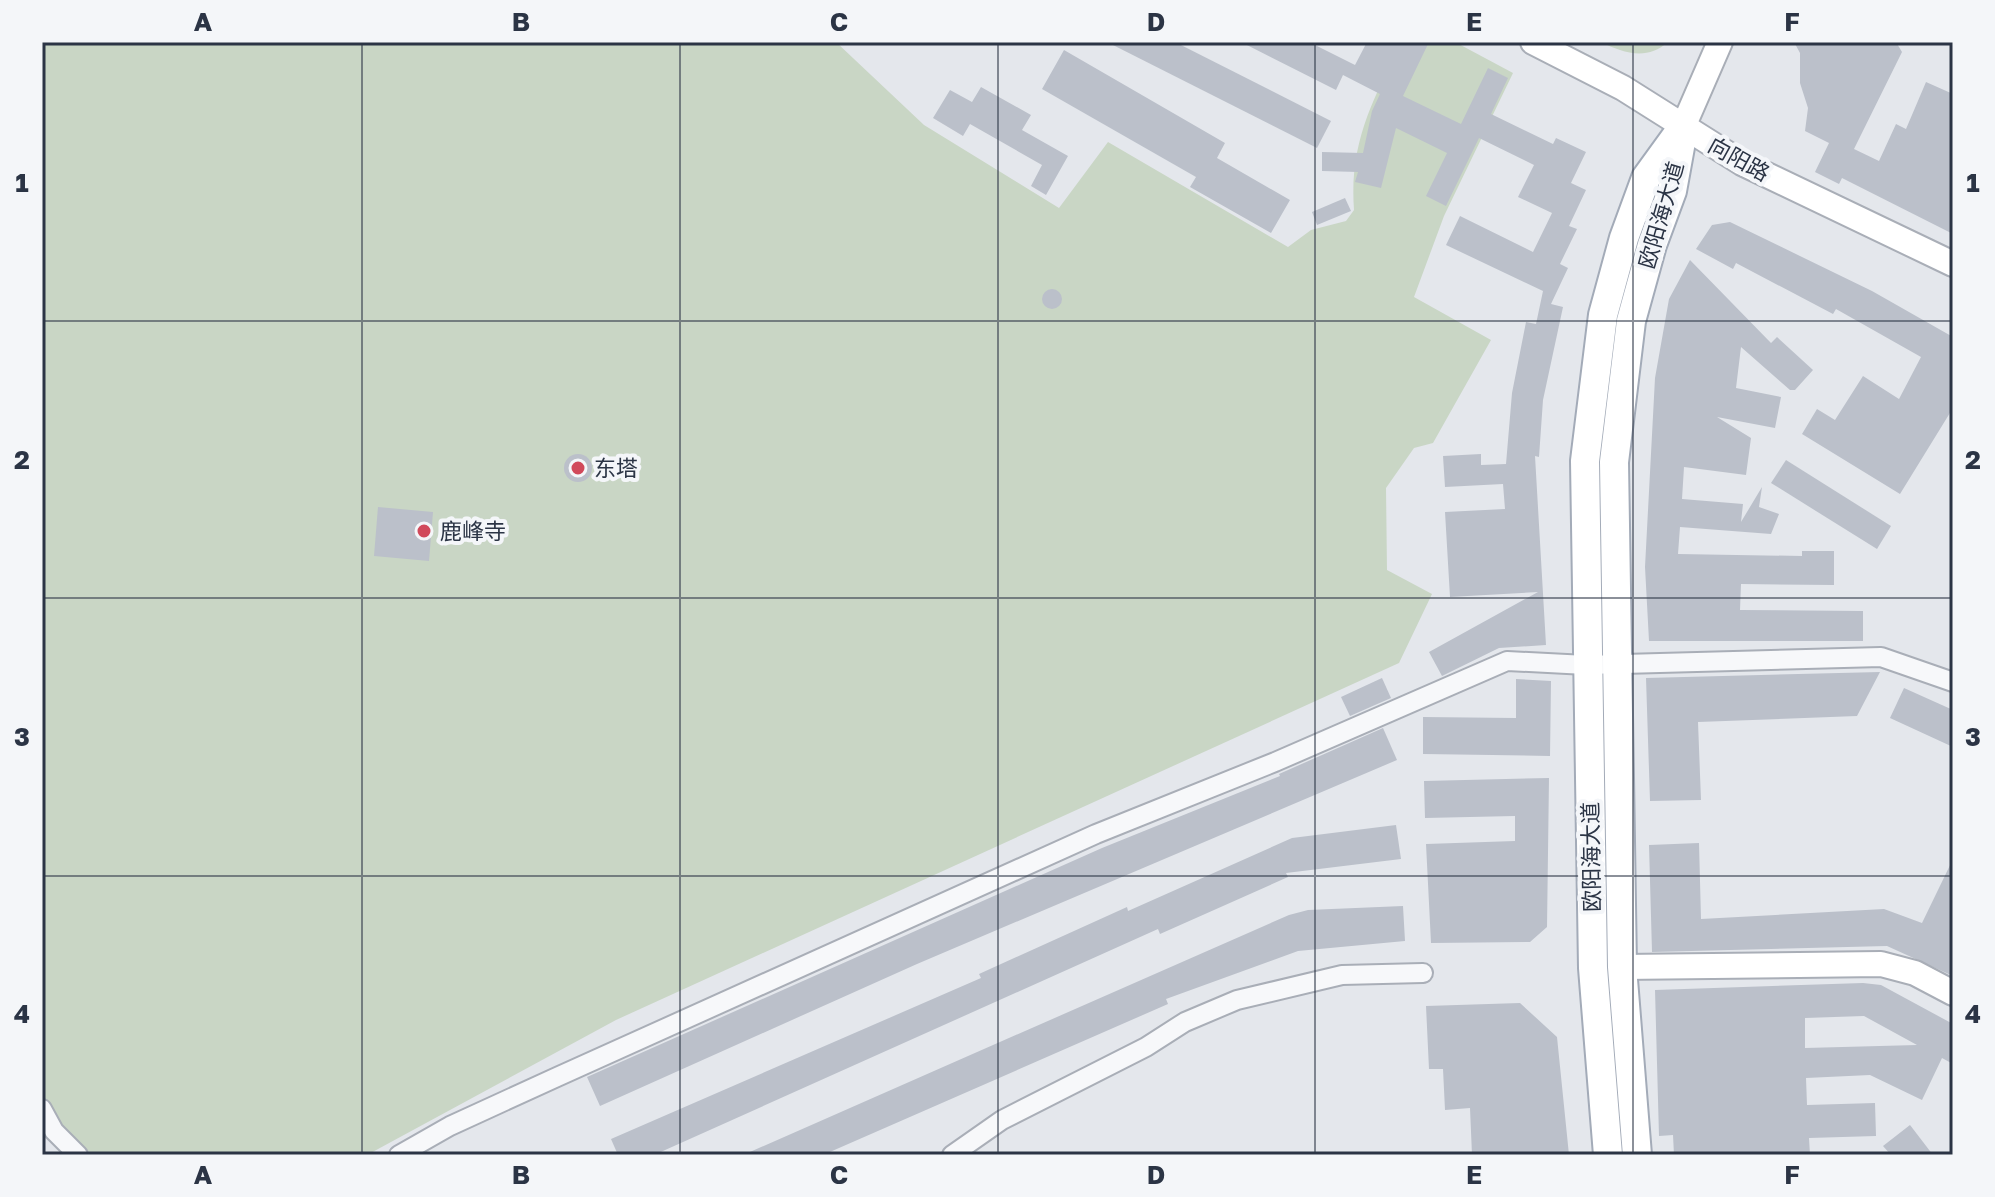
<svg xmlns="http://www.w3.org/2000/svg" width="1995" height="1197" viewBox="0 0 1995 1197" font-family="'Golos Text','Noto Sans SC',sans-serif">
	<style>
		.green { fill: #c9d6c5 }
		.building { fill: #bbc0ca; fill-rule: evenodd }
		.lines { fill: none; stroke-linecap: round; stroke-linejoin: round }
		.street-casing { stroke: #a9aeb7; stroke-width: 22 }
		.secondary-casing { stroke: #a9aeb7; stroke-width: 28 }
		.primary-casing { stroke: #a3abb8; stroke-width: 32 }
		.street { stroke: #f7f8fa; stroke-width: 18 }
		.secondary { stroke: #fff; stroke-width: 24 }
		.primary { stroke: #fff; stroke-width: 28 }
		.grid { fill: none; stroke: #2b3445; stroke-width: 2; stroke-opacity: 0.55 }
		.poi-dot { fill: #d1495b; stroke: #f4f6f9; stroke-width: 3 }
		.labels { text-anchor: middle; stroke-width: 8; stroke-linejoin: round; paint-order: stroke }
		.street-label { font-size: 22px; fill: #2b3445; stroke: #f4f6f9 }
		.poi-label { font-size: 22px; fill: #2b3445; stroke: #f4f6f9; text-anchor: start }
		.neatline { fill: none; stroke: #2b3445; stroke-width: 3 }
		.grid-label { font-size: 26px; text-anchor: middle; font-weight: bold; fill: #2b3445 }
	</style>
	<rect width="100%" height="100%" fill="#e4e7ec"/>
	<g class="green">
		<path d="M 42,42 L 836,42 L 924,125 L 1059,208 L 1108,142 L 1288,247 L 1311,230 L 1346,221 L 1354,210 C 1349,142 1373,101 1401,42 L 1455,42 L 1513,73 L 1444,216 L 1414,297 L 1491,340 L 1433,443 L 1414,448 L 1386,488 L 1387,570 L 1432,594 L 1399,663 L 616,1020 L 367,1155 L 96,1155 L 68,1142 L 42,1102 Z"/>
		<path d="M 1601,42 L 1668,42 C 1647,61 1623,53 1601,42 Z"/>
	</g>
	<g class="building">
		<path d="M 1107,42 L 1175,42 L 1331,121 L 1317,148 Z"/>
		<path d="M 1241,42 L 1309,42 L 1355,65 L 1367,42 L 1429,42 L 1403,96 L 1461,124 L 1488,68 L 1508,78 L 1491,114 L 1553,144 L 1556,138 L 1586,152 L 1571,183 L 1586,190 L 1569,226 L 1577,229 L 1560,264 L 1568,268 L 1551,304 L 1563,307 L 1543,400 L 1539,457 L 1535,456 L 1546,645 L 1499,648 L 1442,676 L 1429,652 L 1538,592 L 1450,597 L 1445,512 L 1505,509 L 1503,484 L 1445,487 L 1443,456 L 1481,454 L 1481,465 L 1506,464 L 1512,393 L 1526,322 L 1536,324 L 1543,291 L 1446,245 L 1460,216 L 1533,252 L 1552,213 L 1518,197 L 1534,165 L 1479,138 L 1446,206 L 1426,196 L 1447,153 L 1396,128 L 1381,188 L 1355,182 L 1358,172 L 1322,171 L 1322,152 L 1363,153 L 1372,111 L 1380,94 L 1343,75 L 1336,90 Z"/>
		<path d="M 1794,42 L 1896,42 L 1902,52 L 1854,149 L 1879,161 L 1896,124 L 1906,129 L 1926,82 L 1953,94 L 1953,234 L 1842,178 L 1839,184 L 1815,172 L 1829,143 L 1805,131 L 1808,108 L 1800,83 L 1800,53 Z"/>
		<path d="M 1064,50 L 1225,143 L 1217,158 L 1290,200 L 1271,233 L 1190,187 L 1196,177 L 1042,89 Z"/>
		<path d="M 981,87 L 1031,115 L 1022,130 L 1068,156 L 1046,195 L 1031,186 L 1042,165 L 970,124 L 963,136 L 933,118 L 950,90 L 972,102 Z"/>
		<path d="M 1345,198 L 1351,211 L 1317,225 L 1312,212 Z"/>
		<path d="M 1730,222 L 1872,291 L 1953,337 L 1953,408 L 1900,494 L 1802,434 L 1817,409 L 1835,420 L 1863,376 L 1899,399 L 1921,357 L 1836,309 L 1833,314 L 1736,263 L 1733,269 L 1696,249 L 1712,225 Z"/>
		<path d="M 1690,260 L 1771,343 L 1777,337 L 1813,370 L 1795,390 L 1790,390 L 1741,347 L 1736,388 L 1781,397 L 1775,428 L 1717,417 L 1751,438 L 1746,475 L 1684,467 L 1682,499 L 1743,504 L 1741,522 L 1762,487 L 1759,507 L 1779,514 L 1771,534 L 1680,527 L 1678,554 L 1802,556 L 1802,551 L 1834,551 L 1834,585 L 1741,584 L 1740,610 L 1863,611 L 1863,641 L 1649,641 L 1645,567 L 1655,378 L 1669,299 Z"/>
		<circle cx="1052" cy="299" r="10"/>
		<circle cx="578" cy="468" r="14"/>
		<path d="M 1786,460 L 1891,526 L 1877,549 L 1771,483 Z"/>
		<path d="M 378,507 L 433,512 L 429,561 L 374,556 Z"/>
		<path d="M 1880,672 L 1857,716 L 1698,722 L 1701,800 L 1650,801 L 1646,678 Z"/>
		<path d="M 1382,678 L 1391,698 L 1350,716 L 1341,697 Z"/>
		<path d="M 1516,679 L 1551,681 L 1550,756 L 1423,754 L 1423,717 L 1516,718 Z"/>
		<path d="M 1904,688 L 1953,710 L 1953,747 L 1890,718 Z"/>
		<path d="M 1383,728 L 1397,760 L 917,964 L 600,1106 L 587,1077 L 1102,848 L 1280,776 L 1279,774 Z"/>
		<path d="M 1549,778 L 1547,927 L 1530,942 L 1431,943 L 1426,844 L 1515,841 L 1515,816 L 1425,818 L 1424,781 Z"/>
		<path d="M 1396,825 L 1401,859 L 1286,873 L 1288,877 L 1160,934 L 1158,929 L 654,1155 L 618,1155 L 611,1139 L 981,978 L 979,974 L 1127,907 L 1128,911 L 1292,838 Z"/>
		<path d="M 1699,843 L 1701,919 L 1884,909 L 1922,923 L 1953,859 L 1953,976 L 1887,946 L 1652,952 L 1649,845 Z"/>
		<path d="M 1403,906 L 1405,941 L 1298,951 L 1166,999 L 1168,1004 L 823,1155 L 743,1155 L 1289,915 L 1308,910 Z"/>
		<path d="M 1863,983 L 1881,985 L 1953,1024 L 1953,1064 L 1942,1058 L 1922,1100 L 1870,1075 L 1806,1078 L 1807,1105 L 1875,1103 L 1876,1136 L 1809,1138 L 1810,1155 L 1674,1155 L 1673,1135 L 1659,1136 L 1655,990 ZM 1864,1016 L 1917,1045 L 1805,1048 L 1805,1018 Z"/>
		<path d="M 1520,1003 L 1557,1037 L 1569,1155 L 1472,1155 L 1470,1108 L 1445,1110 L 1443,1069 L 1429,1069 L 1426,1006 Z"/>
		<path d="M 1910,1125 L 1933,1155 L 1891,1155 L 1883,1146 Z"/>
	</g>
	<g class="lines">
		<g class="street-casing">
			<g id="street">
				<path d="M 42,1109 L 54,1131 L 78,1155"/>
				<path d="M 399,1155 L 450,1126 L 557,1077 L 1096,834 L 1275,762 L 1507,661 L 1586,665 L 1881,657 L 1953,682"/>
				<path d="M 952,1155 L 1002,1120 L 1146,1047 L 1185,1022 L 1237,1000 L 1342,975 L 1423,973"/>
			</g>
		</g>
		<g class="secondary-casing">
			<g id="secondary">
				<path d="M 1533,42 L 1623,88 L 1742,163 L 1953,264"/>
				<path d="M 1683,127 L 1720,42"/>
				<path d="M 1622,967 L 1881,964 L 1915,973 L 1953,993"/>
			</g>
		</g>
		<g class="primary-casing">
			<g id="primary">
				<path d="M 1608,1155 L 1593,968 L 1585,461 L 1603,315 L 1624,238 L 1646,178 L 1683,127"/>
				<path d="M 1637,1155 L 1622,967 L 1614,462 L 1631,321 L 1652,245 L 1672,191 L 1682,136"/>
			</g>
		</g>
		<use href="#street" class="street"/>
		<use href="#secondary" class="secondary"/>
		<use href="#primary" class="primary"/>
	</g>
	<path class="grid" d="M 362,42 L 362,1155M 680,42 L 680,1155M 998,42 L 998,1155M 1315,42 L 1315,1155M 1633,42 L 1633,1155M 42,321 L 1953,321M 42,598 L 1953,598M 42,876 L 1953,876"/>
	<g class="poi-dot">
		<circle cx="578" cy="468" r="8"/>
		<circle cx="424" cy="531" r="8"/>
	</g>
	<g class="labels">
		<g class="street-label">
			<text transform="translate(1739 159) rotate(29)" y="8">向阳路</text>
			<text transform="translate(1661 215) rotate(-74)" y="8">欧阳海大道</text>
			<text transform="translate(1591 857) rotate(-91)" y="8">欧阳海大道</text>
		</g>
		<g class="poi-label">
			<text x="594" y="476">东塔</text>
			<text x="440" y="539">鹿峰寺</text>
		</g>
	</g>
	<rect width="1995" height="1197" fill="none" stroke="#f4f6f9" stroke-width="88"/>
	<rect x="44" y="44" width="1907" height="1109" class="neatline"/>
	<g class="grid-label">
		<text x="203" y="31">A</text>
		<text x="521" y="31">B</text>
		<text x="839" y="31">C</text>
		<text x="1156" y="31">D</text>
		<text x="1474" y="31">E</text>
		<text x="1792" y="31">F</text>
		<text x="22" y="192">1</text>
		<text x="1973" y="192">1</text>
		<text x="22" y="469">2</text>
		<text x="1973" y="469">2</text>
		<text x="22" y="746">3</text>
		<text x="1973" y="746">3</text>
		<text x="22" y="1023">4</text>
		<text x="1973" y="1023">4</text>
		<text x="203" y="1184">A</text>
		<text x="521" y="1184">B</text>
		<text x="839" y="1184">C</text>
		<text x="1156" y="1184">D</text>
		<text x="1474" y="1184">E</text>
		<text x="1792" y="1184">F</text>
	</g>
</svg>
